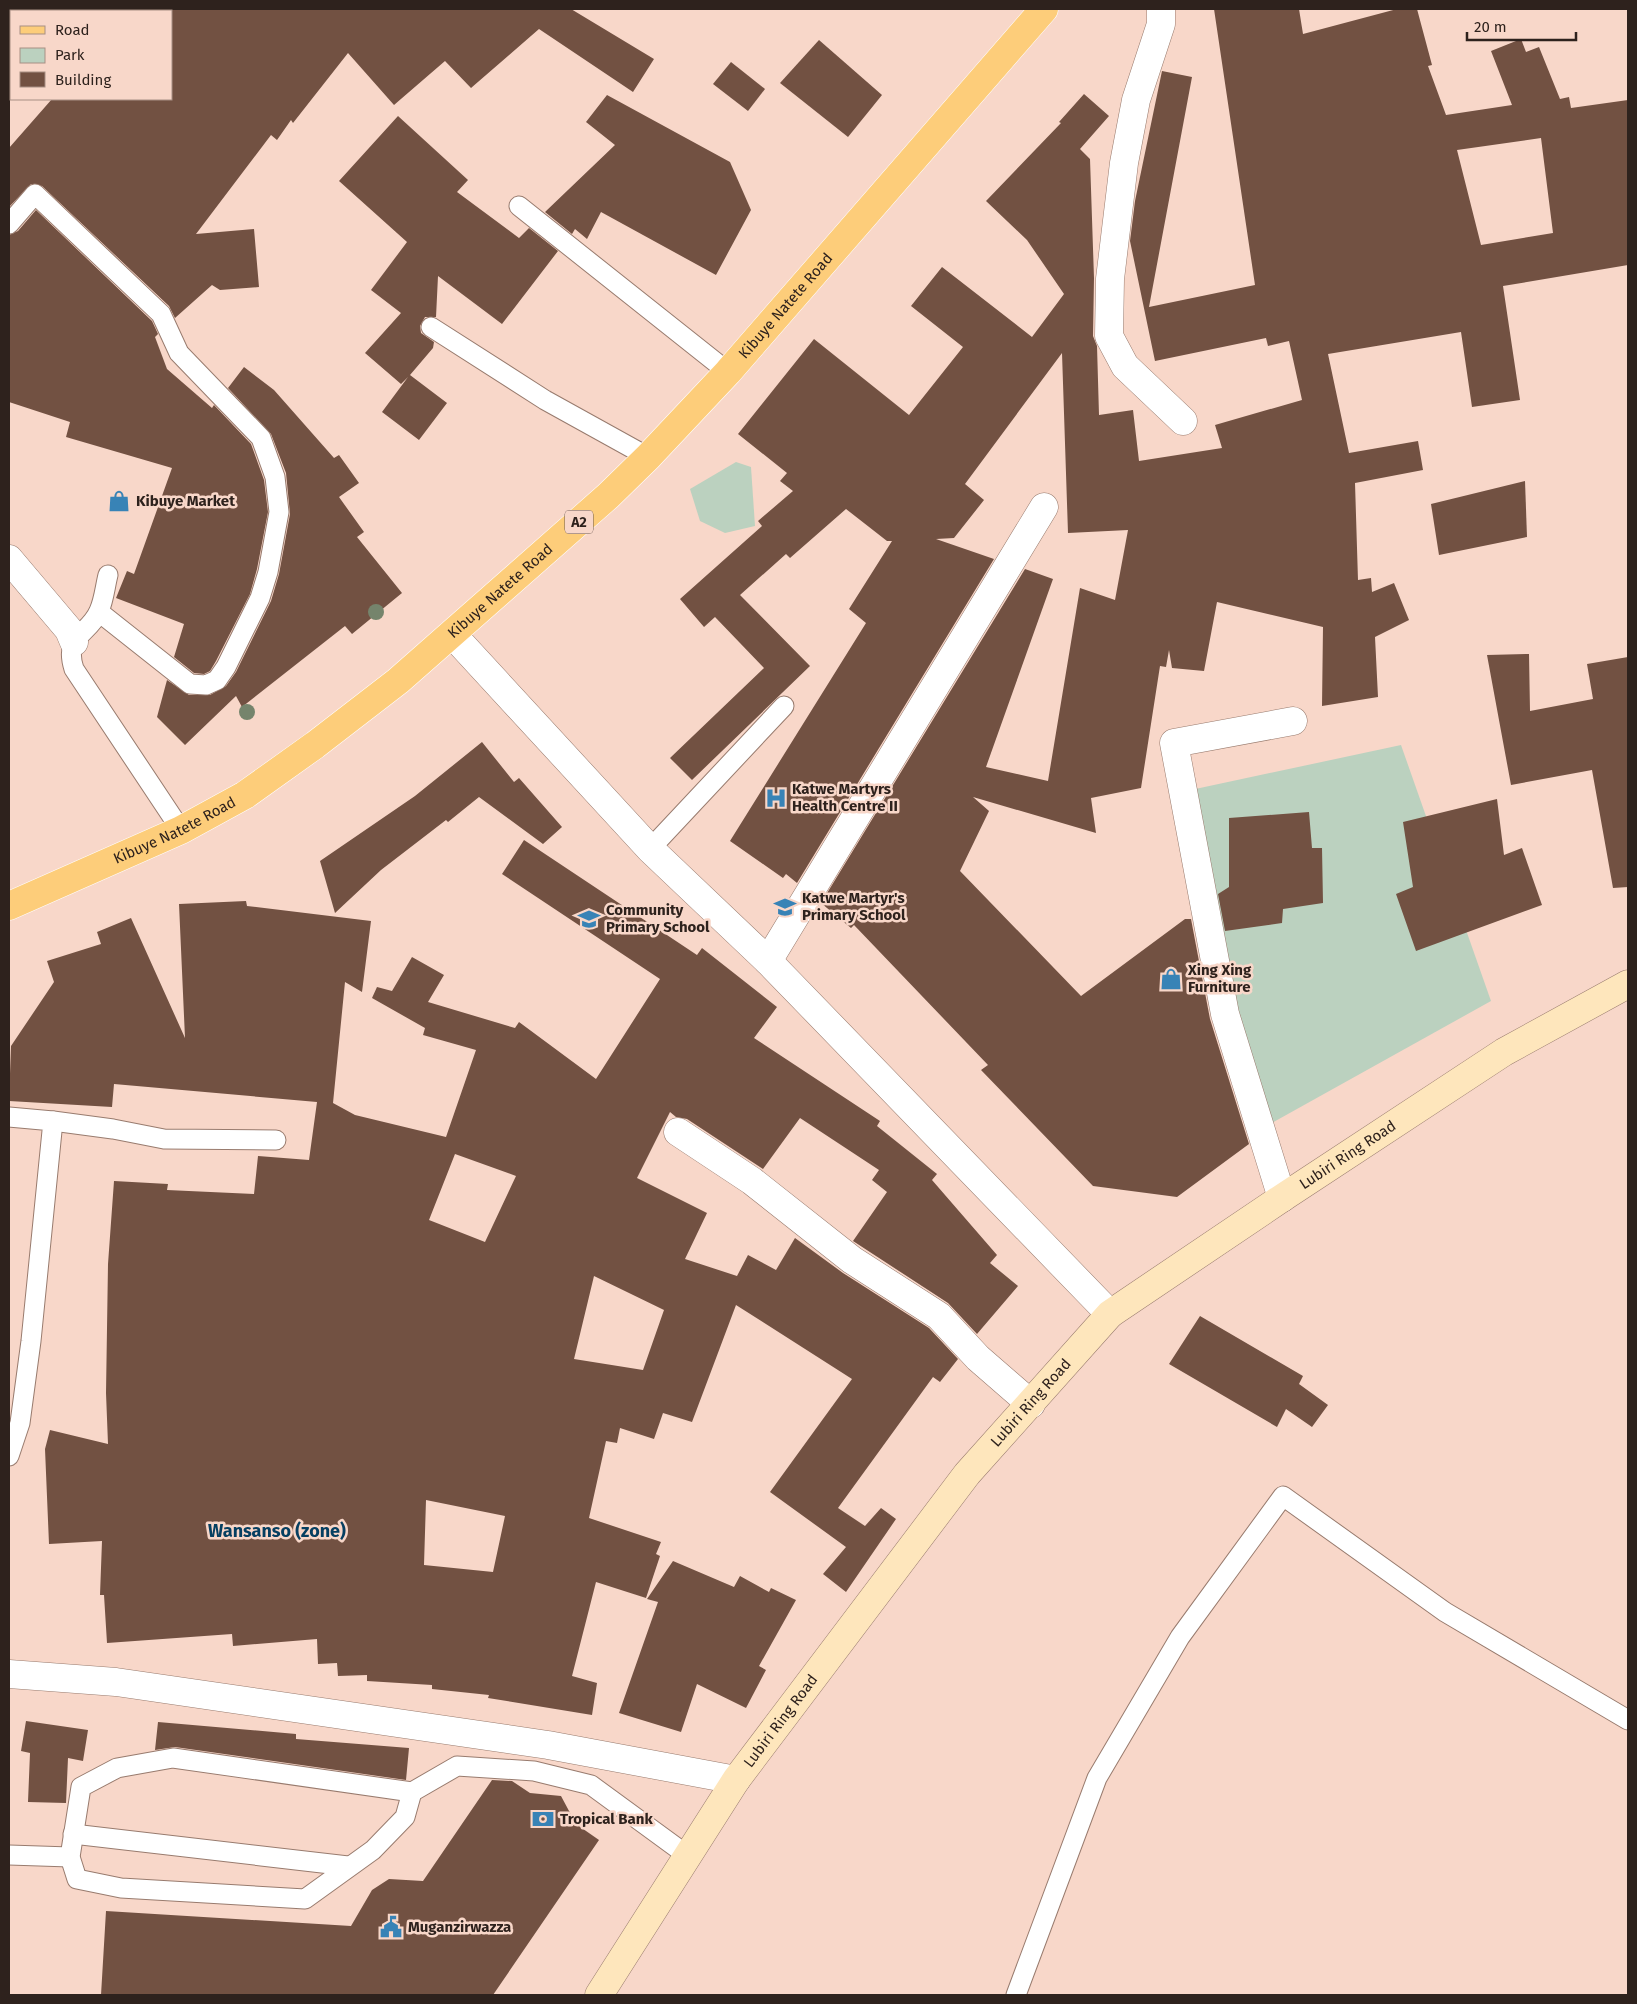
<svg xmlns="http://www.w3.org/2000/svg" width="1637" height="2004" viewBox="0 0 1637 2004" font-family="'Fira Sans',sans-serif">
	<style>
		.green { fill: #bbd1bf }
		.building { fill: #725142; fill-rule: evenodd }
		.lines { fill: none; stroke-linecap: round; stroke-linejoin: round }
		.service-casing { stroke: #987b6e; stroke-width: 21 }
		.minor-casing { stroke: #987b6e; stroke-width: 29 }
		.secondary-casing { stroke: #987b6e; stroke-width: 29 }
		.primary-casing { stroke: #fff; stroke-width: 29 }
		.service { stroke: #fff; stroke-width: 19 }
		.minor { stroke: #fff; stroke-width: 28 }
		.secondary { stroke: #fee6bc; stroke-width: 28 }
		.primary { stroke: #fdcd7a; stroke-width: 28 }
		.rail-casing { stroke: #725f57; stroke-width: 5.5 }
		.rail { stroke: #f8d7c9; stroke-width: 4; stroke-dasharray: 11; stroke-linecap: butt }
		.tree { fill: #75846c }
		.labels { text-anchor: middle; stroke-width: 5; stroke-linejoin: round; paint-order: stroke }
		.shield { fill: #f8d7c9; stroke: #6b5851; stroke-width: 1 }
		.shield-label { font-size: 14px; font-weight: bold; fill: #2e221d }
		.street-label { font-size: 15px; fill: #2e221d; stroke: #f8d7c9 }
		.poi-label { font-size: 15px; font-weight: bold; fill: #2e221d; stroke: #f8d7c9; text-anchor: start }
		.quarter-label { font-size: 18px; font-weight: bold; fill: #063f61; stroke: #f8d7c9 }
	</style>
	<rect width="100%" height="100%" fill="#f8d7c9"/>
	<g class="green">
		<path d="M 736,462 L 751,467 L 755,526 L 725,533 L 700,521 L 690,489 Z"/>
		<path d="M 1401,745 L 1491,1001 L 1254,1133 L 1186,791 Z"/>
	</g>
	<g class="building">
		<path d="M 171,9 L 571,9 L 654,59 L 633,92 L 539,29 L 471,88 L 445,61 L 394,105 L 348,53 L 293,123 L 291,120 L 277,140 L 271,135 L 196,234 L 254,229 L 259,287 L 220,290 L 212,285 L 175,318 L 169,306 L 42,186 L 31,184 L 9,207 L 9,148 L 52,99 L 171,99 Z"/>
		<path d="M 1214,9 L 1299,9 L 1303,34 L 1397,9 L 1417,9 L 1432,65 L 1428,66 L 1446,115 L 1512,105 L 1491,51 L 1521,39 L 1526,52 L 1539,47 L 1560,99 L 1569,97 L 1571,108 L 1628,100 L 1628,265 L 1503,286 L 1520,400 L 1472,407 L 1461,332 L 1328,354 L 1349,453 L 1418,441 L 1423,470 L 1355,483 L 1358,580 L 1371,578 L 1372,592 L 1394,583 L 1409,620 L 1375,637 L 1378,697 L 1322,706 L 1323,627 L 1217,602 L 1204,671 L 1172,668 L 1169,650 L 1166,667 L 1160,666 L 1141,788 L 1091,798 L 1096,833 L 973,797 L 989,811 L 960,871 L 1081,996 L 1185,919 L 1191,919 L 1210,1019 L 1249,1144 L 1177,1197 L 1093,1186 L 981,1070 L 988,1065 L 854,925 L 851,928 L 821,903 L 1025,569 L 1053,579 L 986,767 L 1048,781 L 1080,588 L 1115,600 L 1128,530 L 1068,533 L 1062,353 L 965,484 L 984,500 L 954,538 L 936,539 L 994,559 L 797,883 L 786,874 L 783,878 L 730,841 L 866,623 L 849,609 L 892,541 L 887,541 L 846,509 L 790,558 L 786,554 L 740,595 L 810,666 L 692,780 L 670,758 L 764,668 L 715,617 L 704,627 L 680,599 L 762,526 L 758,521 L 793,491 L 780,481 L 787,473 L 738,434 L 814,339 L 909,415 L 963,347 L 911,306 L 942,267 L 1032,337 L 1064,294 L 1027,240 L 986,201 L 1061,123 L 1059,122 L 1084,94 L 1109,116 L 1080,149 L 1090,159 L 1094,278 L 1093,336 L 1097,346 L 1099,415 L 1133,410 L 1139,461 L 1222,448 L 1215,425 L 1302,400 L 1289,341 L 1268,346 L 1266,338 L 1155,361 L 1130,241 L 1135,201 L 1162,71 L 1192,77 L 1149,307 L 1255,285 ZM 1541,138 L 1553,233 L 1481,245 L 1457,150 Z"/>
		<path d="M 819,40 L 882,95 L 848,137 L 780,83 Z"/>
		<path d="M 731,62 L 765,89 L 748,111 L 713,84 Z"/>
		<path d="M 607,95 L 730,162 L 751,210 L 716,275 L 601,212 L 587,239 L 575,229 L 572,234 L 545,212 L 615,145 L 586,122 Z"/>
		<path d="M 398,116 L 468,180 L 457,192 L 519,238 L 529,228 L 558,251 L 502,324 L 438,276 L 436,317 L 425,317 L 420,326 L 421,333 L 434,342 L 433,348 L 410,375 L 447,403 L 419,440 L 382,412 L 408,377 L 401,384 L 365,353 L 401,313 L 371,290 L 407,242 L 339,181 Z"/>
		<path d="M 36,210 L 152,321 L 158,334 L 155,337 L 167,369 L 212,408 L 214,405 L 251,444 L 264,480 L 268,512 L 257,569 L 250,594 L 216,661 L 210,671 L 204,674 L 194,673 L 174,657 L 184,624 L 116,598 L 127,571 L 134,574 L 172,468 L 66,437 L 70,422 L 9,402 L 9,235 L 18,231 Z"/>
		<path d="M 244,367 L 274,390 L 334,458 L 339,455 L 359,483 L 339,497 L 364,532 L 357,537 L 402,593 L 352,634 L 345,626 L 242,707 L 236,696 L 185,745 L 157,717 L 167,680 L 189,695 L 210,695 L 226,686 L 236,672 L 271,601 L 279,574 L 290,514 L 286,473 L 271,434 L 228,388 Z"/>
		<path d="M 1525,481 L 1527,537 L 1439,555 L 1431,504 Z"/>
		<path d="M 1529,654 L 1530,711 L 1593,699 L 1587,664 L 1628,657 L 1628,887 L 1613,888 L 1592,770 L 1511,785 L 1487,655 Z"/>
		<path d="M 482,742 L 514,782 L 519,778 L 562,827 L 543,844 L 479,797 L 448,822 L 446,820 L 381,870 L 335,913 L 320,861 L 415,796 Z"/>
		<path d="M 1497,799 L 1504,855 L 1522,848 L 1542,905 L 1416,951 L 1396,894 L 1413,887 L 1403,822 Z"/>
		<path d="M 1309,812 L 1312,848 L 1322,848 L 1323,903 L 1283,909 L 1282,923 L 1225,931 L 1218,894 L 1229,887 L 1229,818 Z"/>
		<path d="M 524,840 L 697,955 L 702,948 L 777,1007 L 754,1038 L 880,1121 L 877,1126 L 937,1174 L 932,1180 L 997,1255 L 990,1263 L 1018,1286 L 977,1334 L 948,1303 L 853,1241 L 887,1192 L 872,1180 L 879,1170 L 800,1118 L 763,1169 L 687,1119 L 676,1117 L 670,1112 L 637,1178 L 707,1213 L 685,1259 L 737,1276 L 748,1255 L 776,1270 L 795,1238 L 843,1273 L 929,1328 L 958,1359 L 940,1382 L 933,1377 L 838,1508 L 865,1526 L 881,1508 L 896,1519 L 846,1592 L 823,1574 L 846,1547 L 770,1492 L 852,1379 L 736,1305 L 692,1422 L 663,1413 L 654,1439 L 620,1428 L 617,1443 L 606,1441 L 589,1518 L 661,1542 L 656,1554 L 660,1556 L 646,1598 L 596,1582 L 572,1676 L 597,1683 L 592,1715 L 488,1698 L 489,1695 L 432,1689 L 432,1685 L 367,1681 L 367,1675 L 338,1676 L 337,1663 L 318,1664 L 317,1639 L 233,1646 L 232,1634 L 107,1643 L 104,1595 L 100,1595 L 102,1541 L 49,1544 L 45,1449 L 50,1430 L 108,1444 L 106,1393 L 108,1264 L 114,1181 L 168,1184 L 167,1190 L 254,1194 L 258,1156 L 309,1160 L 317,1102 L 114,1084 L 112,1107 L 9,1101 L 11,1046 L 54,982 L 47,961 L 101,944 L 97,932 L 131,918 L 185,1038 L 179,904 L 246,901 L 247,906 L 371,921 L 362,992 L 345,982 L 333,1103 L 355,1115 L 446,1137 L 476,1050 L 423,1035 L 425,1028 L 372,998 L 377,987 L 392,991 L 412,957 L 444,975 L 428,1002 L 515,1028 L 519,1022 L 596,1079 L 660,979 L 502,874 ZM 455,1154 L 516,1176 L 485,1242 L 429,1220 ZM 594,1276 L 664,1310 L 643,1370 L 574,1359 ZM 426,1500 L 505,1516 L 493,1572 L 424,1565 Z"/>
		<path d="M 1200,1316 L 1303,1376 L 1299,1384 L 1328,1405 L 1312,1427 L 1286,1409 L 1277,1427 L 1169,1364 Z"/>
		<path d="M 673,1561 L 734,1587 L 740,1576 L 769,1592 L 771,1588 L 796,1600 L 759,1666 L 766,1670 L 746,1708 L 697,1684 L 681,1732 L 619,1713 L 658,1602 L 647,1599 Z"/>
		<path d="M 26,1721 L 88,1730 L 83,1761 L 68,1758 L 66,1803 L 28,1802 L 30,1753 L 21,1751 Z"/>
		<path d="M 158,1722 L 296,1734 L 296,1739 L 409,1748 L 406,1780 L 175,1747 L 155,1750 Z"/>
		<path d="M 492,1780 L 512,1781 L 530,1793 L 561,1796 L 576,1824 L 599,1840 L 493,1995 L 101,1995 L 106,1911 L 351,1926 L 372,1890 L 389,1879 L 423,1881 Z"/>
	</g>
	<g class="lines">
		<g class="service-casing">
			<g id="service">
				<path d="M 519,206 L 728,372"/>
				<path d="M 9,224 L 35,194 L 161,314 L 179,353 L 261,438 L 275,477 L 279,512 L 268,572 L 260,598 L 226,667 L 217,680 L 206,685 L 190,684 L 99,612"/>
				<path d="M 431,327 L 545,400 L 648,457"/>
				<path d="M 108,575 C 105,587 104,600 99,611 C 89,635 63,635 74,669 L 181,830"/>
				<path d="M 650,849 L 784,706"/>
				<path d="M 9,1117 L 53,1121 L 31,1341 L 20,1423 L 9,1456"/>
				<path d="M 53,1121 L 113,1129 L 164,1139 L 276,1140"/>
				<path d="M 412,1792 L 405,1817 L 373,1850 L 305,1899 L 121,1888 L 77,1879 L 70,1857 L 81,1787 L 117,1768 L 173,1758 L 412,1792 L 457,1766 L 534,1771 L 591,1785 L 688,1856"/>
				<path d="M 73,1834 L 348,1866"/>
				<path d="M 9,1855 L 70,1857"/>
				<path d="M 1016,1995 L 1097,1778 L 1180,1637 L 1283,1496 L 1445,1612 L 1628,1720"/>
			</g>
		</g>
		<g class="minor-casing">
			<g id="minor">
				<path d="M 1161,9 L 1161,24 L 1136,100 L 1124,163 L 1110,279 L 1109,336 L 1125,366 L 1183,421"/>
				<path d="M 9,559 L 69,630 L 74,642"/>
				<path d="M 452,634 L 650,849 L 768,961 L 1110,1314"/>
				<path d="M 768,961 L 1044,507"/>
				<path d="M 678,1132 L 752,1181 L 852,1260 L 939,1316 L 978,1358 L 1031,1404"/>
				<path d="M 1282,1198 L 1225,1014 L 1174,743 L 1293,721"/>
				<path d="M 9,1674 L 116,1682 L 548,1745 L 736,1780"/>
			</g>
		</g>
		<g class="secondary-casing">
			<g id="secondary">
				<path id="s1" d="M 599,1995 L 736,1780 L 967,1474 L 1110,1314 L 1282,1198 L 1504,1052 L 1628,984"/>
			</g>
		</g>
		<g class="primary-casing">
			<g id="primary">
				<path id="s2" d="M 9,906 L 181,830 L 245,795 L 315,745 L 398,681 L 608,496 L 648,457 L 728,372 L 1044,9"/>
			</g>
		</g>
		<use href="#service" class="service"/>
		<use href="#minor" class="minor"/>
		<use href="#secondary" class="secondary"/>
		<use href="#primary" class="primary"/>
		<g class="rail-casing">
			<g id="rail">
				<path d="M 38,11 L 41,9"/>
				<path d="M 9,36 L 11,34"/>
			</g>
		</g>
		<use href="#rail" class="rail"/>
	</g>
	<g class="tree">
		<circle cx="376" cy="612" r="8"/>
		<circle cx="247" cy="712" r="8"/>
	</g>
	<defs>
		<g id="shop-bare" transform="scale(1.725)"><path d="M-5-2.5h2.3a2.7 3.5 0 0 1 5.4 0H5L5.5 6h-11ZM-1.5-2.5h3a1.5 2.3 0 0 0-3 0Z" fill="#3883b6" stroke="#f8d7c9" stroke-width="2.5" paint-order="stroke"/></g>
		<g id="hospital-bare" transform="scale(1.725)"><path d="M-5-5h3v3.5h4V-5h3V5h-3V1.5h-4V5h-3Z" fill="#3883b6" stroke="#f8d7c9" stroke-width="2.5" paint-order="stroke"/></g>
		<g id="school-bare" transform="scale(1.725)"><path d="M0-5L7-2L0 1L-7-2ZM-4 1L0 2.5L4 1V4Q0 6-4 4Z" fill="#3883b6" stroke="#f8d7c9" stroke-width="2.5" paint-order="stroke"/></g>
		<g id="bank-bare" transform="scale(1.725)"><path d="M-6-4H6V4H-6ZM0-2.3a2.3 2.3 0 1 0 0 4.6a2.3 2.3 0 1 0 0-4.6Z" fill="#3883b6" stroke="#f8d7c9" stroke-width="2.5" paint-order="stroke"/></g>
		<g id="civic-bare" transform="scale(1.725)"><path d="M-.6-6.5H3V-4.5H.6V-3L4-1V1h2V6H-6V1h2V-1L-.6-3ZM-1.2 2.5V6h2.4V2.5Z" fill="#3883b6" stroke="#f8d7c9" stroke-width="2.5" paint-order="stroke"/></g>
	</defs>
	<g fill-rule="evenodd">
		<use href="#shop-bare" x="119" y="501"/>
		<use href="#hospital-bare" x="776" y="798"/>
		<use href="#school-bare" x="785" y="907"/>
		<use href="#school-bare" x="589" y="919"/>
		<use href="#shop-bare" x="1171" y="979"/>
		<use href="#bank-bare" x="543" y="1819"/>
		<use href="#civic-bare" x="391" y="1927"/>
	</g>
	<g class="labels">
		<rect class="shield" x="565" y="510.5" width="28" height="23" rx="4"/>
		<g class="shield-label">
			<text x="579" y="527">A2</text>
		</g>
		<g class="street-label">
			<text dy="5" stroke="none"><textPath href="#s2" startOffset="992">Kibuye Natete Road</textPath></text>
			<text dy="5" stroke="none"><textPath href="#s2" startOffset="588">Kibuye Natete Road</textPath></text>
			<text dy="5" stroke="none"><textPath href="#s2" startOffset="182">Kibuye Natete Road</textPath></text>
			<text dy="5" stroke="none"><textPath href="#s1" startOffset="1139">Lubiri Ring Road</textPath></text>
			<text dy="5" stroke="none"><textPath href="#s1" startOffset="734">Lubiri Ring Road</textPath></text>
			<text dy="5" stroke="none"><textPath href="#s1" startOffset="329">Lubiri Ring Road</textPath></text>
		</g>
		<g class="poi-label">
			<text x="136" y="506">Kibuye Market</text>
			<text x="792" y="794">Katwe Martyrs<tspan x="792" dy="17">Health Centre II</tspan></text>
			<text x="802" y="903">Katwe Martyr's<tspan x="802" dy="17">Primary School</tspan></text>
			<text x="606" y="915">Community<tspan x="606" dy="17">Primary School</tspan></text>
			<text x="1188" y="975">Xing Xing<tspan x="1188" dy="17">Furniture</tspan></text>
			<text x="560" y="1824">Tropical Bank</text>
			<text x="408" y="1932">Muganzirwazza</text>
		</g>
		<g class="quarter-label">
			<text x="277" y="1537">Wansanso (zone)</text>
		</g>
	</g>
	<rect width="1637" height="2004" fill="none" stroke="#2e221d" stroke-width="20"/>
	<rect x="10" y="10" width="162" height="90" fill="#f8d7c9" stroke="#a78f84"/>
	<rect x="20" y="26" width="25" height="8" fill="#fdcd7a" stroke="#a78f84"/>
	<text x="55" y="35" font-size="15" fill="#2e221d">Road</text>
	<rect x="20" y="48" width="25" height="15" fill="#bbd1bf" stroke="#a78f84"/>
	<text x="55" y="60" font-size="15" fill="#2e221d">Park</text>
	<rect x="20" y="72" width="25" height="15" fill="#725142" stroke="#a78f84"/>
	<text x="55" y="85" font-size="15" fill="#2e221d">Building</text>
	<path d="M1467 32v8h109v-8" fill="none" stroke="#2e221d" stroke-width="2.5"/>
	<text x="1474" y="32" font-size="15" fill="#2e221d" stroke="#f8d7c9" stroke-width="4" paint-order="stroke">20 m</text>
</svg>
